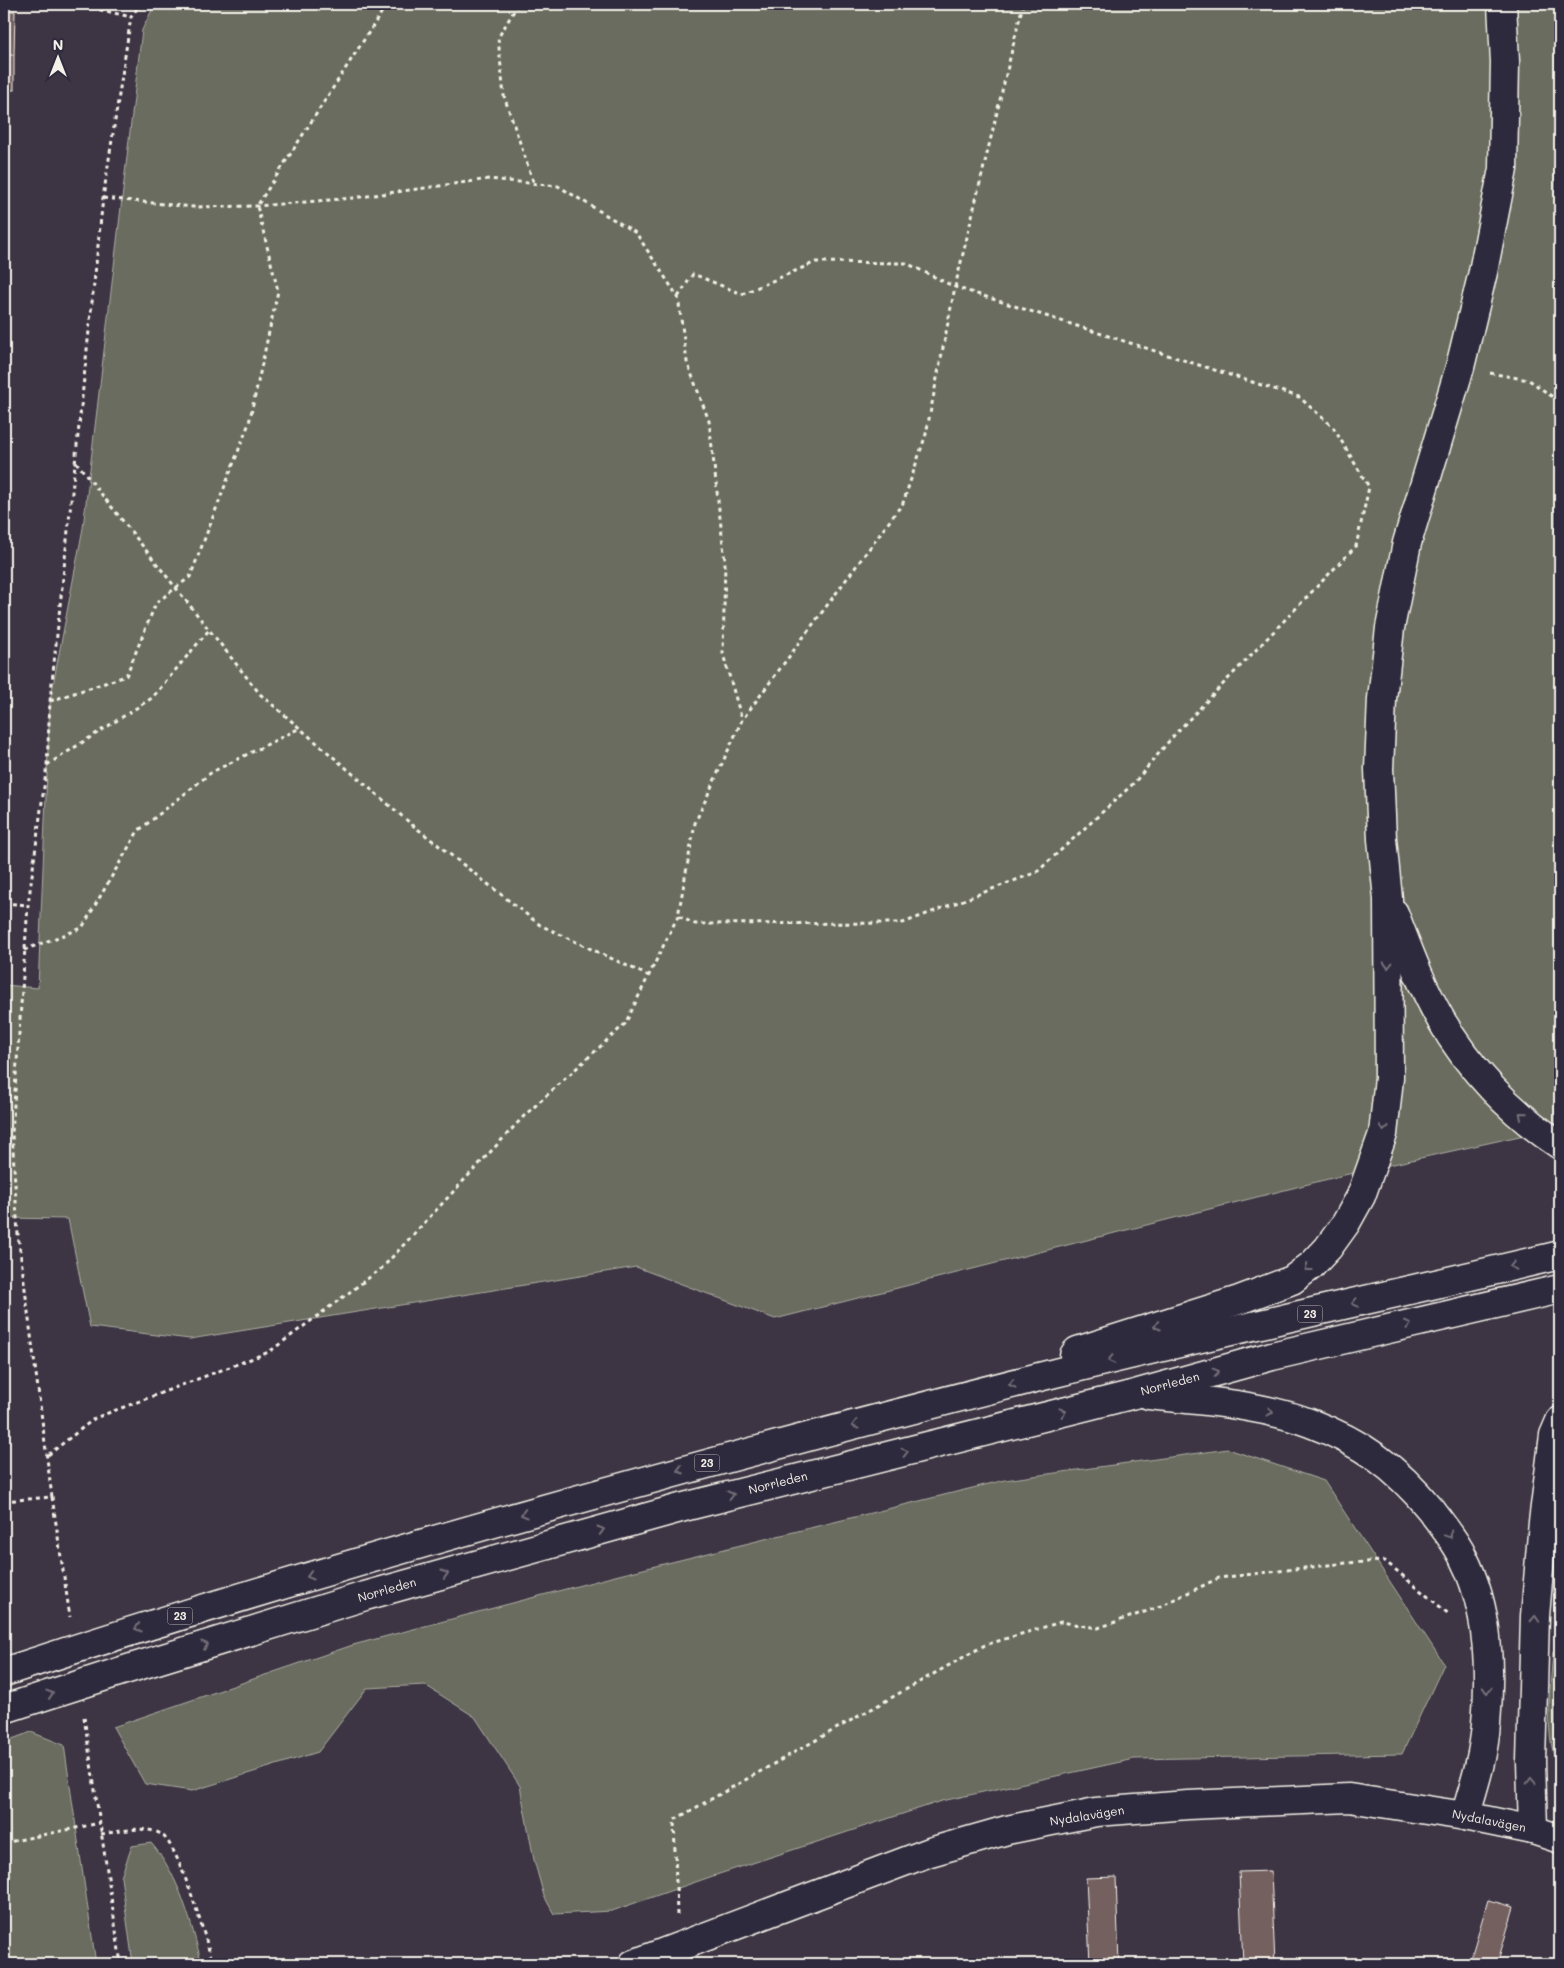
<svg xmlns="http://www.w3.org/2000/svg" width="1564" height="1968" viewBox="0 0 1564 1968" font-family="Mali,sans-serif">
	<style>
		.green { fill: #696c5e; stroke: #aeaea3 }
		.building { fill: #746061; stroke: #f4f1e8 }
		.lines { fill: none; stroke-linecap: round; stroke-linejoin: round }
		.minor-casing { stroke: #f4f1e8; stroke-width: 31 }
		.tertiary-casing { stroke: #f4f1e8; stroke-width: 31 }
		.trunk-casing { stroke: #f4f1e8; stroke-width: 31 }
		.path { stroke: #f4f1e8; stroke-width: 3; stroke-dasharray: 4 4; stroke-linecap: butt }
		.minor { stroke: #2f2a3d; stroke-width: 28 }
		.tertiary { stroke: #2f2a3d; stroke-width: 28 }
		.trunk { stroke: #2f2a3d; stroke-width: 28 }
		.oneway { stroke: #747079 }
		.labels { text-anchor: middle; stroke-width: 4; stroke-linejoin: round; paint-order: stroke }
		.shield { fill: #2f2a3d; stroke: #b9b5b5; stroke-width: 1 }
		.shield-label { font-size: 11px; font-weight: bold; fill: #f4f1e8 }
		.street-label { font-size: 12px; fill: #f4f1e8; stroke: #2f2a3d }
	</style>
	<rect width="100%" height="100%" fill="#3d3544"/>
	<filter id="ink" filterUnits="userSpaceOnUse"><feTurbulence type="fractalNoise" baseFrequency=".02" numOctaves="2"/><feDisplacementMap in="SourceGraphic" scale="10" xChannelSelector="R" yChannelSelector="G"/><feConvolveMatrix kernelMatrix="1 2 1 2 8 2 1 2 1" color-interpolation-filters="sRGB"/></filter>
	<g filter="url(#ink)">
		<g class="green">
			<path d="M 155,4 L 1560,4 L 1560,1127 L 1344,1175 L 775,1319 L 636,1267 L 190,1339 L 90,1327 L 68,1219 L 4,1218 L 4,985 L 38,988 L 50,701 L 83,528 L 142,30 Z"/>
			<path d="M 1228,1449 L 1324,1481 L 1444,1664 L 1402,1754 L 1134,1759 L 942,1801 L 710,1877 L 612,1911 L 554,1914 L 544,1896 L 534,1860 L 520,1786 L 475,1717 L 425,1685 L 367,1688 L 318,1752 L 192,1791 L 145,1784 L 113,1727 L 353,1645 L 619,1575 L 1005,1480 Z"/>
			<path d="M 1553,1652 L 1560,1652 L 1560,1772 C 1543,1735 1550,1692 1553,1652 Z"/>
			<path d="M 31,1732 L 64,1745 L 96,1964 L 4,1964 L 4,1742 Z"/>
			<path d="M 151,1843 C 180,1876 191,1923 202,1964 L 133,1964 L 121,1877 L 132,1846 Z"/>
		</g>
		<g class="building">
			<path d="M 4,11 L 15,11 L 14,55 L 4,55 Z"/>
			<rect x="4" y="55" width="10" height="35"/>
			<path d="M 4,125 L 6,125 L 4,167 Z"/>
			<path d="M 1271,1871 L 1275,1964 L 1243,1964 L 1239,1872 Z"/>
			<path d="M 1116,1877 L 1119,1964 L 1090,1964 L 1086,1878 Z"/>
			<path d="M 1488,1900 L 1514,1907 L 1497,1964 L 1469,1964 Z"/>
		</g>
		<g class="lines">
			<g class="minor-casing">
				<path id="minor" d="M 633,1964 L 930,1852 L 1007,1830 L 1096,1812 L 1188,1805 L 1349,1798 L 1465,1816"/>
			</g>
			<g class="tertiary-casing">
				<path id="tertiary" d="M 1465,1816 L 1533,1830 L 1560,1839"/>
			</g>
			<g class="trunk-casing">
				<g id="trunk">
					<path d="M 1394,913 C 1408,949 1421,985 1440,1018 C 1468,1068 1512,1114 1560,1145"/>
					<path d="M 1074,1355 L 1077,1351 L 1239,1300 L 1292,1280 L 1312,1265 L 1328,1248 L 1346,1223 L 1361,1196 L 1383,1134 L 1389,1078 L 1388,899 L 1382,839 L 1379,769 L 1382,699 L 1390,628 L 1407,543 L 1460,367 L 1483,272 L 1503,169 L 1505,62 L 1502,4"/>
					<path d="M 1149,1395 C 1202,1401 1259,1404 1310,1423 C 1361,1442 1396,1467 1431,1510 C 1442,1525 1455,1540 1463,1557 C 1489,1608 1491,1668 1486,1724 C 1484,1755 1474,1786 1465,1816"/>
					<path d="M 4,1672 C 350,1559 702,1462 1055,1373 C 1223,1331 1392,1295 1560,1255"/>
					<path d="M 4,1709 L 131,1668 L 365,1596 L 684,1507 L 1135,1394 L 1272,1356 L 1560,1289"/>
					<path d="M 1533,1830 L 1531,1761 L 1535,1616 L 1543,1522 L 1554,1435 L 1560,1421"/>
				</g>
			</g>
			<g class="path">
				<path d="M 76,4 L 131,17"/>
				<path d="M 518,4 L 498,38 L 504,96 L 534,184"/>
				<path d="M 103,198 L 193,207 L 257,206 L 353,198 L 489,179 L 558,186 L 636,233 L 678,297 L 687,362 L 709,421 L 725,562 L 723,654 L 742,720"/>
				<path d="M 678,297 L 693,274 L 742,294 L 816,262 L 906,263 L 955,287 L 1299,397 L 1333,427 L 1369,487 L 1356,546 L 1175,734 L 1134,783 L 1037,872 L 903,923 L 695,924 L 678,916"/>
				<path d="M 1490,373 L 1529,380 L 1560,402"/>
				<path d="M 76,462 L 260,694 L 410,823 L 540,925 L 649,976"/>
				<path d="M 50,701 L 126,676 L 156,603 L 190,577 L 249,423 L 278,291 L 257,206 L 387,4"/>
				<path d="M 47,765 L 152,698 L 209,630"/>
				<path d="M 4,903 L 28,905"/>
				<path d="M 24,950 L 82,928 L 138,831 L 212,772 L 300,728"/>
				<path d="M 48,1455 L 95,1418 L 269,1352 L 382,1268 L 524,1116 L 625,1024 L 678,916 L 695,823 L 742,720 L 903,503 L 926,434 L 955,287 L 1023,4"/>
				<path d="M 52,1497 L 70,1617"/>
				<path d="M 4,1501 L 52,1497 L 18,1235 L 12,1133 L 28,905 L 47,765 L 50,701 L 103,198 L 131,17 L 140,4"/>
				<path d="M 84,1717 L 121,1964"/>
				<path d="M 101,1834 C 118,1832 147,1824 162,1835 C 180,1848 206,1940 213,1964"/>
				<path d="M 4,1843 L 100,1823"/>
				<path d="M 677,1915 L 674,1820 L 985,1645 L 1061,1622 L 1098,1628 L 1156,1608 L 1219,1578 L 1346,1563 L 1385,1561 L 1450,1615"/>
			</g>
			<use href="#minor" class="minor"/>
			<use href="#tertiary" class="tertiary"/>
			<use href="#trunk" class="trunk"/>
		</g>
		<defs><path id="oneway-chevron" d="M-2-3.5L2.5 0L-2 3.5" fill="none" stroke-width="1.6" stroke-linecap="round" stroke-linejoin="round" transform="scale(1.25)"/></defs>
		<g class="oneway">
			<use href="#oneway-chevron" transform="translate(1388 965) rotate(91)"/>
			<use href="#oneway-chevron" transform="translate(1522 1115) rotate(-139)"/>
			<use href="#oneway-chevron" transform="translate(1384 1128) rotate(97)"/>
			<use href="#oneway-chevron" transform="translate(1513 1266) rotate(167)"/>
			<use href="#oneway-chevron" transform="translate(1308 1268) rotate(142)"/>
			<use href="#oneway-chevron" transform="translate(1355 1303) rotate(167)"/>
			<use href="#oneway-chevron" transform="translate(1408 1324) rotate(-13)"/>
			<use href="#oneway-chevron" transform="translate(1157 1326) rotate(163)"/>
			<use href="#oneway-chevron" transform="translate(1111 1360) rotate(167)"/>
			<use href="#oneway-chevron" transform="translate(1216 1372) rotate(-15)"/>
			<use href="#oneway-chevron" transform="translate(1012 1384) rotate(166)"/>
			<use href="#oneway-chevron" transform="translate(1063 1412) rotate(-14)"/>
			<use href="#oneway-chevron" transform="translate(1270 1412) rotate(14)"/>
			<use href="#oneway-chevron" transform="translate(855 1425) rotate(166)"/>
			<use href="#oneway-chevron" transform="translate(905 1452) rotate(-14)"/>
			<use href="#oneway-chevron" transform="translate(680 1470) rotate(165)"/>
			<use href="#oneway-chevron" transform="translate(731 1495) rotate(-14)"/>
			<use href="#oneway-chevron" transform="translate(524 1514) rotate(164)"/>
			<use href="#oneway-chevron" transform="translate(601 1530) rotate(-16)"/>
			<use href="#oneway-chevron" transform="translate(1449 1535) rotate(56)"/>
			<use href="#oneway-chevron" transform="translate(445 1574) rotate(-16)"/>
			<use href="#oneway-chevron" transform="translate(310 1576) rotate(163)"/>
			<use href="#oneway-chevron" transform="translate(1535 1619) rotate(-87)"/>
			<use href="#oneway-chevron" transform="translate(138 1628) rotate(163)"/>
			<use href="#oneway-chevron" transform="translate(205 1645) rotate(-17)"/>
			<use href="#oneway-chevron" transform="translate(1487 1690) rotate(91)"/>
			<use href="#oneway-chevron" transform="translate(50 1694) rotate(-18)"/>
			<use href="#oneway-chevron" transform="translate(1531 1781) rotate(-92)"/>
		</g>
	</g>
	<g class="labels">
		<g class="shield">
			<rect x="1297.5" y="1305.5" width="25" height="17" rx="4"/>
			<rect x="694.5" y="1454.5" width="25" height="17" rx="4"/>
			<rect x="167.5" y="1607.5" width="25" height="17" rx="4"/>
		</g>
		<g class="shield-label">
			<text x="1310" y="1318">23</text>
			<text x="707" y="1467">23</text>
			<text x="180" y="1620">23</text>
		</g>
		<g class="street-label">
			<text transform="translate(1170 1384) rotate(-15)" y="4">Norrleden</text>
			<text transform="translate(778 1483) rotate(-14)" y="4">Norrleden</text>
			<text transform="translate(387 1590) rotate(-16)" y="4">Norrleden</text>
			<text transform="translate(1087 1816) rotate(-9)" y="4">Nydalavägen</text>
			<text transform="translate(1489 1821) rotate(11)" y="4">Nydalavägen</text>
		</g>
	</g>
	<rect width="1564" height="1968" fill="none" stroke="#2f2a3d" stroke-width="20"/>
	<rect x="10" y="10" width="1544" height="1948" fill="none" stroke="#f4f1e8" stroke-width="2" filter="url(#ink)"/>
	<g transform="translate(58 58)" stroke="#2f2a3d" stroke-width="4" paint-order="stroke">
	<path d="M0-4L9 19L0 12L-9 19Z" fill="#f4f1e8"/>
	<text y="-8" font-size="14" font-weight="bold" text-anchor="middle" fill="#f4f1e8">N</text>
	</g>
</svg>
